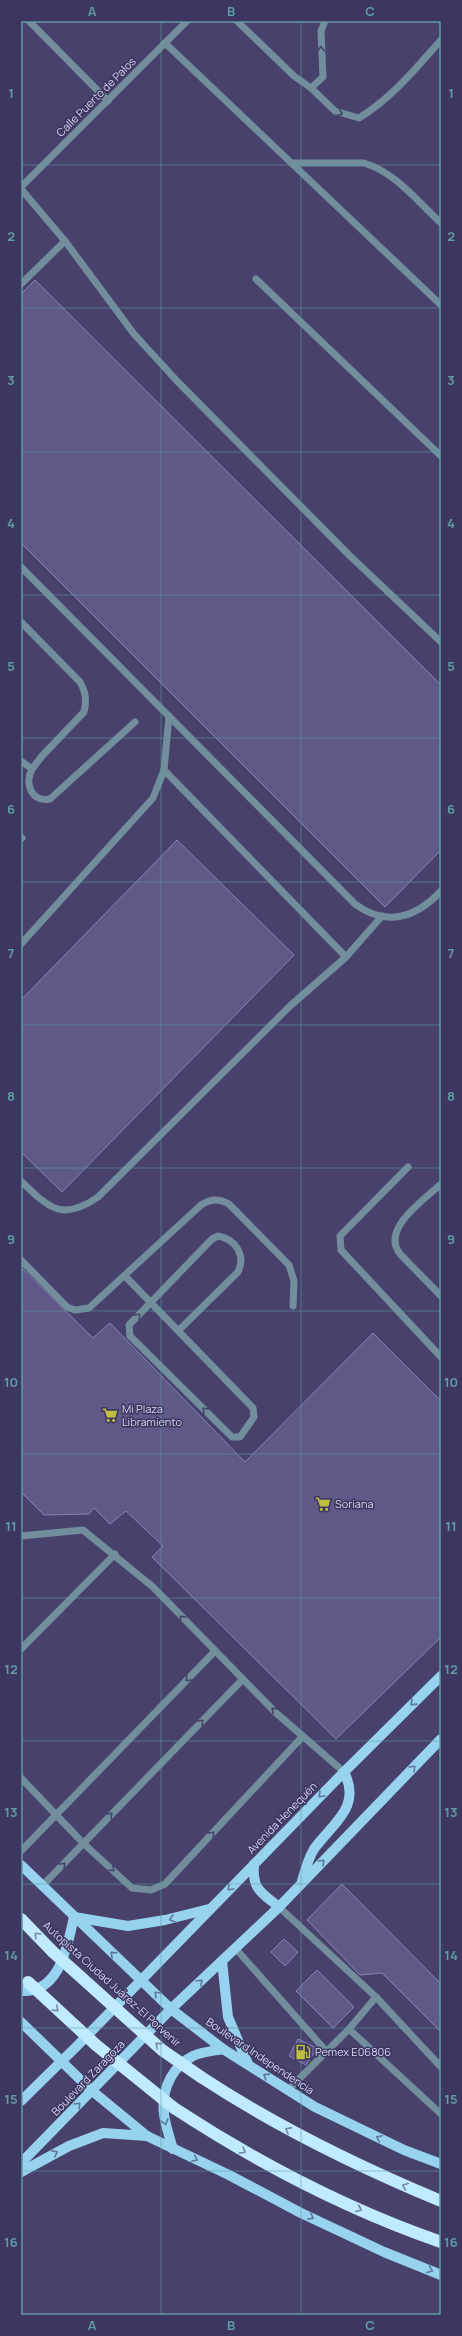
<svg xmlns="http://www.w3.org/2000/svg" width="462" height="2336" viewBox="0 0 462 2336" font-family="Manrope,sans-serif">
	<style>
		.building { fill: #5f5987; stroke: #8983b4 }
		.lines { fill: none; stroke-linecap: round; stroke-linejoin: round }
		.minor { stroke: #728e9c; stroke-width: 7 }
		.major { stroke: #97d3ef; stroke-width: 10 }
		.highway { stroke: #c0eafe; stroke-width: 12 }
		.highway-bridge { stroke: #c0eafe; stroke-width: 12 }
		.oneway { stroke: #44436a }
		.oneway2 { stroke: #60759a }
		.oneway3 { stroke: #7787a8 }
		.grid { fill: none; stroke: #5f9ca2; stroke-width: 1; stroke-opacity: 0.55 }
		.labels { text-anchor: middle; stroke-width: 3; stroke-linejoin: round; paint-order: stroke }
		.street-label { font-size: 11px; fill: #d7d5f0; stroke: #3c3661 }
		.poi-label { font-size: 11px; fill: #d7d5f0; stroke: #3c3661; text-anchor: start }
		.neatline { fill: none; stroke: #5f9ca2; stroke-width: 1.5 }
		.grid-label { font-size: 13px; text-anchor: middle; font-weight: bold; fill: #5f9ca2 }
	</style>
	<rect width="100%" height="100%" fill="#47416c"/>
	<g class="building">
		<path d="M 35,280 L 441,685 L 441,850 L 385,907 L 21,543 L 21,294 Z"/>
		<path d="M 177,840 L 294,955 L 62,1192 L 21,1152 L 21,1000 Z"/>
		<path d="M 21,1267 L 93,1338 L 110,1323 L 245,1462 L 373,1333 L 441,1401 L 441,1637 L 336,1739 L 152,1557 L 163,1546 L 126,1511 L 110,1524 L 94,1508 L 89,1514 L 44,1515 L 21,1492 Z"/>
		<path d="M 342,1884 L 441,1984 L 441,2032 L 382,1973 L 360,1975 L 307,1920 Z"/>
		<path d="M 284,1939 L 298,1952 L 285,1966 L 271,1952 Z"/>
		<path d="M 317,1970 L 354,2007 L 333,2028 L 296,1991 Z"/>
		<path d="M 298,2039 L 317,2048 L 306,2065 L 289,2056 Z"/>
	</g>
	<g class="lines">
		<g class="minor">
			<path d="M 29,21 L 108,101"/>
			<path d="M 237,21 L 294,76 L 311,88 L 323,77 L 321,31 L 325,21"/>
			<path d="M 165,43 L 441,305"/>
			<path d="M 311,88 L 335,111 L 359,118 C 392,98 416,68 441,40"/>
			<path d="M 292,163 L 364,163 C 395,172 418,202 441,223"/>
			<path d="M 21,187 L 187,21"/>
			<path d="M 21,189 L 65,241 L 134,334 L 177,381 L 349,555 L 441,642"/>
			<path d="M 256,279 L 441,456"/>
			<path d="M 21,284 L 65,241"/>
			<path d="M 21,567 L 355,904 C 386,927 416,918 441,891"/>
			<path d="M 21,622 L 80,682 C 86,692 87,701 84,712 L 42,756 L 32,769 L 21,761"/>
			<path d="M 32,769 C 24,784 32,803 50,799 L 135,722"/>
			<path d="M 164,770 L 346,957"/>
			<path d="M 21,837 L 22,838"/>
			<path d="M 21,944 L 153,798 L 164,770 L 169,716"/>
			<path d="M 408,1167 L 340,1236 L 341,1250 L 441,1357"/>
			<path d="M 21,1181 C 49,1208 62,1222 98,1197 L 290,1006 L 346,957 L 382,916"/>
			<path d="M 441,1184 C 423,1201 379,1230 401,1255 L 441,1296"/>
			<path d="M 21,1260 L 67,1307 L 75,1310 L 89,1308 L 201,1205 C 211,1199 218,1198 229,1204 L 289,1265 L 294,1281 L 293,1306"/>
			<path d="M 125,1276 L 253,1408 L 254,1417 L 240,1437 L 232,1437 L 130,1336 L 129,1325 L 212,1239 L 218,1236 C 236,1239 246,1256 238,1272 L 179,1330"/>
			<path d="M 21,1536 L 83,1530 L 153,1587 L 275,1712 L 344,1772"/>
			<path d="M 21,1649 L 115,1554"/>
			<path d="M 21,1778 L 83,1843 L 132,1888 L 151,1890 L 165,1884 L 303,1736"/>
			<path d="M 21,1851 L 215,1651"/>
			<path d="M 42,1886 L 243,1679"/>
			<path d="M 279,1907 L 376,1997 L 441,2067"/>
			<path d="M 236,1949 L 326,2051"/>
			<path d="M 349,2029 L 441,2114"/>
			<path d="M 288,2090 L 349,2029 L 376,1997"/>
		</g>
		<g class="major">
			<path d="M 254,1864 C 252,1890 261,1892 279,1907"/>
			<path d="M 21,1865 L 171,2009 L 223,2049 L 315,2107 L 404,2150 L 441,2164"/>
			<path d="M 302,1881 C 305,1870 308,1859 314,1849 C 333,1823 362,1807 344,1772"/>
			<path d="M 222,1961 L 228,2017 L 248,2064"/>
			<path d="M 21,1991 C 60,1993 67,1947 74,1917 L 128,1926 L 165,1920 L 209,1909"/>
			<path d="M 21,2022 L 91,2090 L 147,2136 L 229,2175 L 301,2213 L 384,2252 L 441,2275"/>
			<path d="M 21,2101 L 76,2047 L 344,1772 L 441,1676"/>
			<path d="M 173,2149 C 165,2123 157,2102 171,2077 C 176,2068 183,2061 193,2056 C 202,2052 213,2051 223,2049"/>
			<path d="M 21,2163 L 171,2009 L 279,1907 L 441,1739"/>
			<path d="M 21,2172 L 69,2146 L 103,2133 L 147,2136"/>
		</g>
		<g class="highway">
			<path d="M 21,1919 L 53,1952"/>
			<path d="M 201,2077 C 277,2127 357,2166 441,2201"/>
			<path d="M 174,2108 C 258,2163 346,2209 441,2242"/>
		</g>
		<g class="highway-bridge">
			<path d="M 53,1952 L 162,2050 L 201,2077"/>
			<path d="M 28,1982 L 96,2045 L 174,2108"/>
		</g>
	</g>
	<defs><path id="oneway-chevron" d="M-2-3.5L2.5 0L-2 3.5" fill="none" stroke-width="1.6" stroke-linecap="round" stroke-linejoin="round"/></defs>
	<g class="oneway">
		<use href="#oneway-chevron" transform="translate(321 49) rotate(-90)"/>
		<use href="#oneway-chevron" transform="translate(340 113) rotate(22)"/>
		<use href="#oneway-chevron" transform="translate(138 1316) rotate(-45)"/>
		<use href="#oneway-chevron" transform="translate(205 1410) rotate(-135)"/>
		<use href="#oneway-chevron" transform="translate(182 1618) rotate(-133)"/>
		<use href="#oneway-chevron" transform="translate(188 1679) rotate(134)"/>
		<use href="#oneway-chevron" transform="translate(274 1710) rotate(-136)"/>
		<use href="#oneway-chevron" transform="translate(201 1722) rotate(-46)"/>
		<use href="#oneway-chevron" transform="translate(110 1815) rotate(-46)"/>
		<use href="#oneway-chevron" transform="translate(212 1834) rotate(-47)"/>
		<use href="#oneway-chevron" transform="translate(63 1865) rotate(-47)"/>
		<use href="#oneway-chevron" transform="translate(112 1869) rotate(42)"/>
	</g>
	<g class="oneway2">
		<use href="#oneway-chevron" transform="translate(413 1703) rotate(136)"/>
		<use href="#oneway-chevron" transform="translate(413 1768) rotate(-46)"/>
		<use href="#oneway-chevron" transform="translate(321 1795) rotate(134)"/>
		<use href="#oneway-chevron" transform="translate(322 1862) rotate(-46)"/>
		<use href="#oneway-chevron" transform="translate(230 1888) rotate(135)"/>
		<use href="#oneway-chevron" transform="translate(172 1919) rotate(165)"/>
		<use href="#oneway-chevron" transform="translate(113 1954) rotate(-138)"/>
		<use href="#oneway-chevron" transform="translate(200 1982) rotate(-43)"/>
		<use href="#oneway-chevron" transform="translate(157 1994) rotate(-135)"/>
		<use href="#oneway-chevron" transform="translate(266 2076) rotate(-147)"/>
		<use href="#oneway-chevron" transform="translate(78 2105) rotate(-47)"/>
		<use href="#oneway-chevron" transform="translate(165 2122) rotate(74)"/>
		<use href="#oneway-chevron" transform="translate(379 2138) rotate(-154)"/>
		<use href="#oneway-chevron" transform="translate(55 2153) rotate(-27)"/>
		<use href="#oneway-chevron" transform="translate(195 2159) rotate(25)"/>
		<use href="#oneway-chevron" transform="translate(311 2217) rotate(26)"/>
		<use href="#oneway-chevron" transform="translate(430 2270) rotate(21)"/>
	</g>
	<g class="oneway3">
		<use href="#oneway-chevron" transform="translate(37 1935) rotate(-135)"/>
		<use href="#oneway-chevron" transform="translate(56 2009) rotate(42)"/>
		<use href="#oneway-chevron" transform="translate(158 2045) rotate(-139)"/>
		<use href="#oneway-chevron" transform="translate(288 2130) rotate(-151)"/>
		<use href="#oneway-chevron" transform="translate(243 2151) rotate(28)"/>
		<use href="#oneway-chevron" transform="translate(405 2186) rotate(-157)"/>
		<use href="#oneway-chevron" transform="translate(359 2209) rotate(23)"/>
	</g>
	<path class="grid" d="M 161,21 L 161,2315M 301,21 L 301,2315M 21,165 L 441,165M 21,308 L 441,308M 21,452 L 441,452M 21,595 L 441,595M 21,738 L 441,738M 21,882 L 441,882M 21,1025 L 441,1025M 21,1168 L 441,1168M 21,1311 L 441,1311M 21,1454 L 441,1454M 21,1598 L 441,1598M 21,1741 L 441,1741M 21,1884 L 441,1884M 21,2028 L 441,2028M 21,2171 L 441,2171"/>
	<defs>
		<g id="supermarket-bare" transform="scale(1.2)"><path d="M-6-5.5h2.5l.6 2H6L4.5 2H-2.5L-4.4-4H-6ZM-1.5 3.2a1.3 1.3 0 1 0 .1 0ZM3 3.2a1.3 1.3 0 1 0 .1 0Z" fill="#bfbe41" stroke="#3c3661" stroke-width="2.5" paint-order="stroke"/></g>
		<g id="fuel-bare" transform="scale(1.2)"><path d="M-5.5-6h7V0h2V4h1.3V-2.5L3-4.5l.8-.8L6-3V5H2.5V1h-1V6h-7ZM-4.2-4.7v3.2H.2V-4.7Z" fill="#bfbe41" stroke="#3c3661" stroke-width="2.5" paint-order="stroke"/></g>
	</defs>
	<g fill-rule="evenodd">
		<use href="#supermarket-bare" x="110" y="1415"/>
		<use href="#supermarket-bare" x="323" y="1504"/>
		<use href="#fuel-bare" x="303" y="2052"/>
	</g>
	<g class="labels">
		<g class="street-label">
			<text transform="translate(96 97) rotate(-45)" y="4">Calle Puerto de Palos</text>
			<text transform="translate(282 1818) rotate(-46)" y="4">Avenida Henequén</text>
			<text transform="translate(112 1984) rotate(42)" y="4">Autopista Ciudad Juárez-El Porvenir</text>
			<text transform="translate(260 2056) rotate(34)" y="4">Boulevard Independencia</text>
			<text transform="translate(88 2078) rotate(-46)" y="4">Boulevard Zaragoza</text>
		</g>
		<g class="poi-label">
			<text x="122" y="1413">Mi Plaza<tspan x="122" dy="13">Libramiento</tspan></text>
			<text x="335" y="1508">Soriana</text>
			<text x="315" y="2056">Pemex E06806</text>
		</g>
	</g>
	<rect width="462" height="2336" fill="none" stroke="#3c3661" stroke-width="44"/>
	<rect x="22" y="22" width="418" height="2292" class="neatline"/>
	<g class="grid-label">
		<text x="92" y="16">A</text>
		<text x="231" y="16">B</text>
		<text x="370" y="16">C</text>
		<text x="11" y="98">1</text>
		<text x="451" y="98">1</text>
		<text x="11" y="241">2</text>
		<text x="451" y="241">2</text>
		<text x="11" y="385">3</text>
		<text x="451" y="385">3</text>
		<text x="11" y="528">4</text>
		<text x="451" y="528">4</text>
		<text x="11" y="671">5</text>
		<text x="451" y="671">5</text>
		<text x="11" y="814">6</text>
		<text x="451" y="814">6</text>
		<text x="11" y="958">7</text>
		<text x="451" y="958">7</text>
		<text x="11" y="1101">8</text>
		<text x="451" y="1101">8</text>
		<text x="11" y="1244">9</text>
		<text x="451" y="1244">9</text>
		<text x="11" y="1387">10</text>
		<text x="451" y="1387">10</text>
		<text x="11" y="1531">11</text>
		<text x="451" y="1531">11</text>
		<text x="11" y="1674">12</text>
		<text x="451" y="1674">12</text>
		<text x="11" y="1817">13</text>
		<text x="451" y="1817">13</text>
		<text x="11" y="1960">14</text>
		<text x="451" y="1960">14</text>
		<text x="11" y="2104">15</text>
		<text x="451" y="2104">15</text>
		<text x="11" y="2247">16</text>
		<text x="451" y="2247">16</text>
		<text x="92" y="2330">A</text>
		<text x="231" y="2330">B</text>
		<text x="370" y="2330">C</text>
	</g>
</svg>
